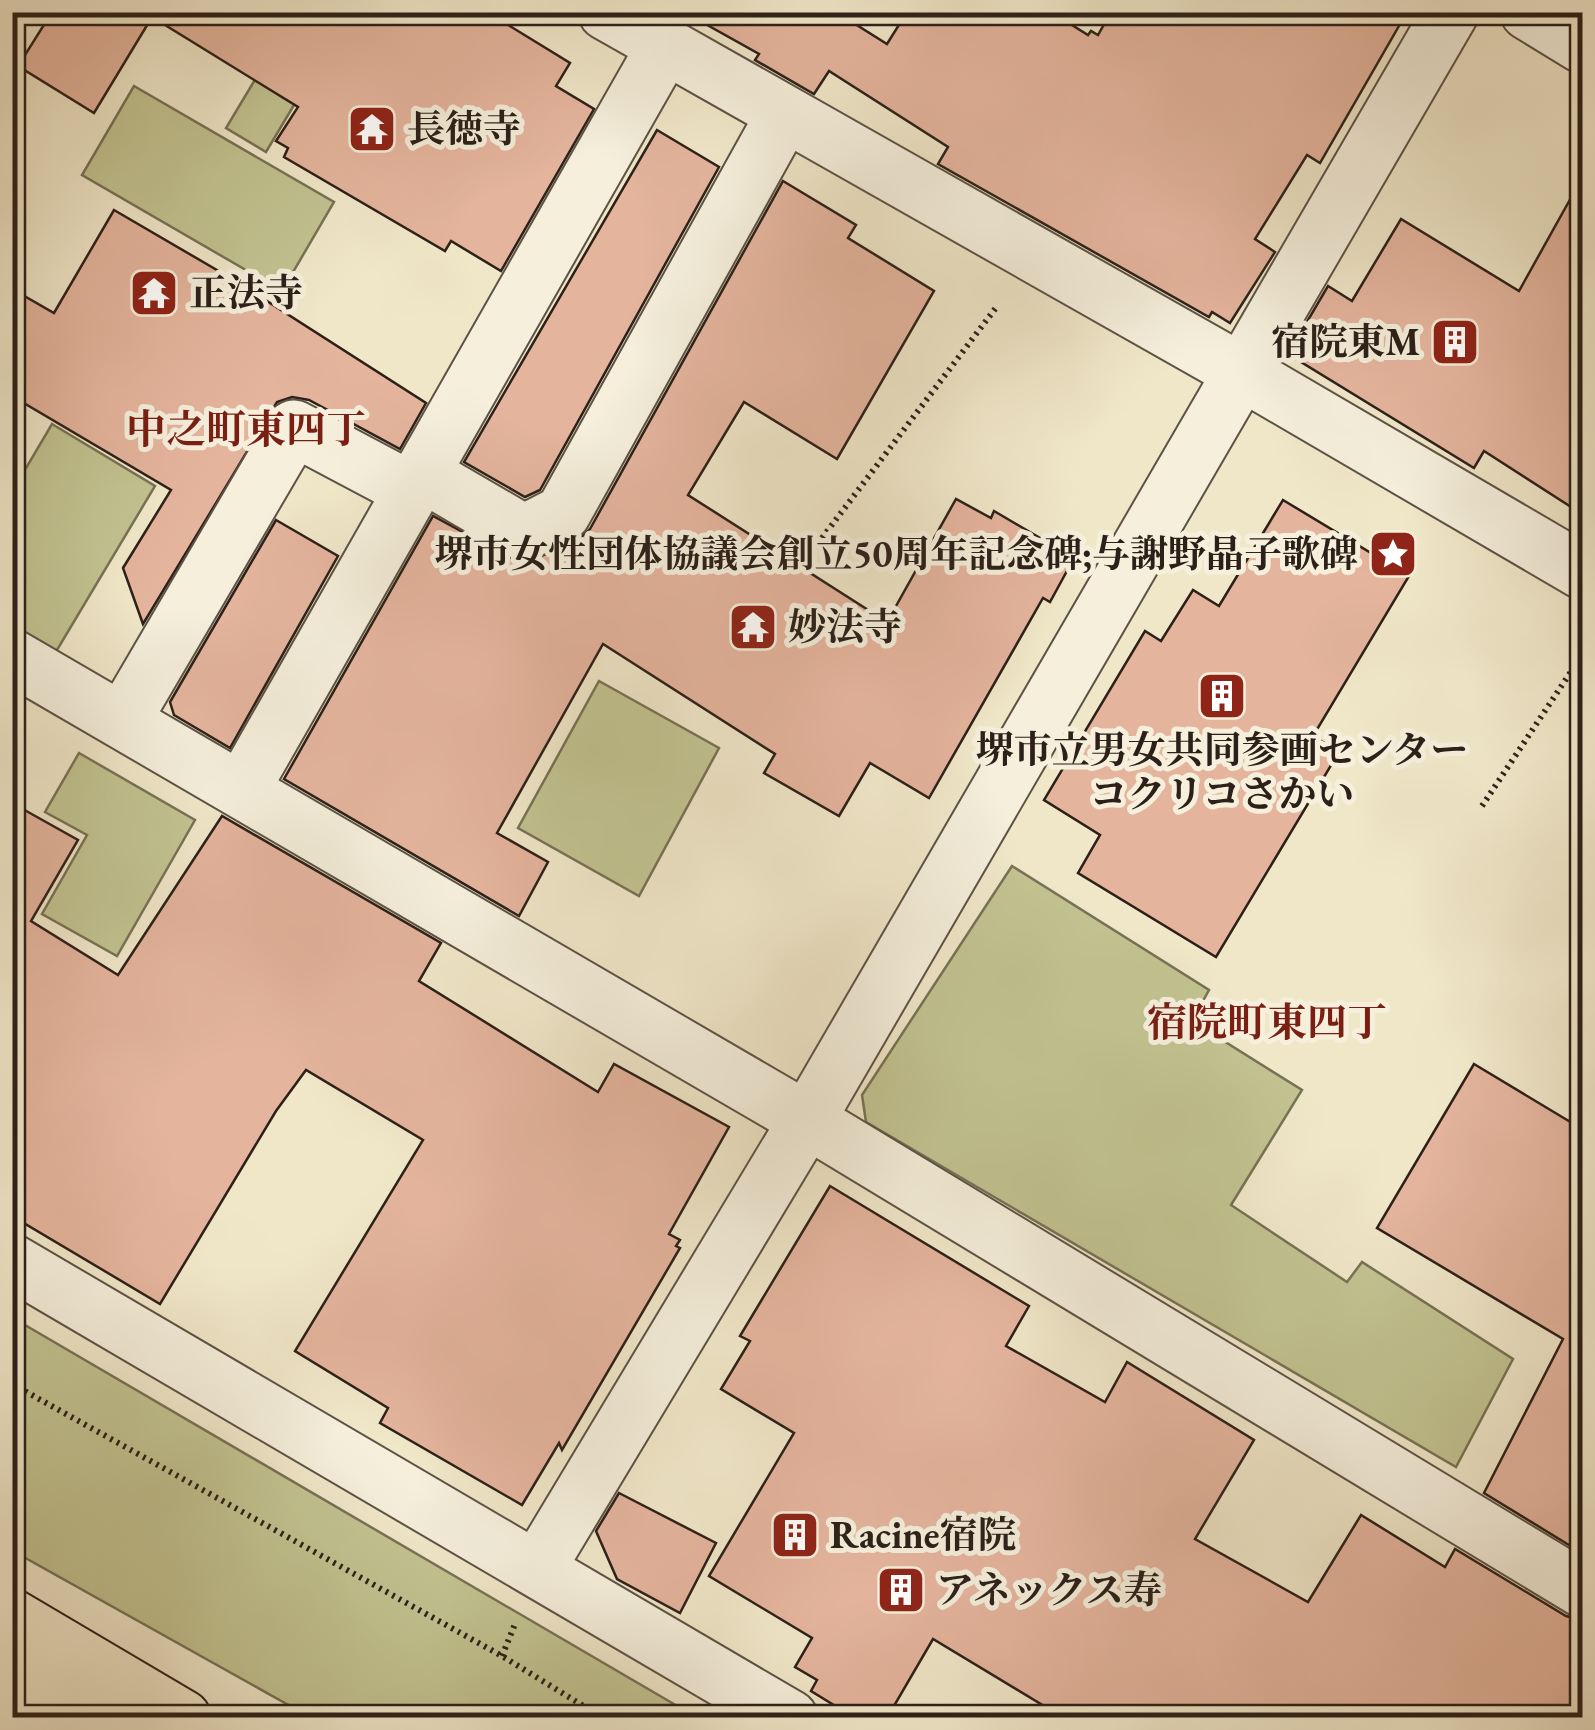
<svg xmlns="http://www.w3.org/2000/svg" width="1595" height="1730" viewBox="0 0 1595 1730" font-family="'EB Garamond','Noto Serif JP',serif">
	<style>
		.green { fill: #c2c391; stroke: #777255; stroke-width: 2.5 }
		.building { fill: #e4b49d; stroke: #2c2019; stroke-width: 2.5 }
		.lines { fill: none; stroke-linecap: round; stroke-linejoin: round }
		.minor-casing { stroke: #5d5245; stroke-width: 59 }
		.highway-casing { stroke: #2c2019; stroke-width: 59 }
		.path { stroke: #2c2019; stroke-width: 6; stroke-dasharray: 2.5 5; stroke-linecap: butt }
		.minor { stroke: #f5efdc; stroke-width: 55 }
		.highway { stroke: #f0e7c9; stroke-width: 55 }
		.labels { text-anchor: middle; stroke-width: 10; stroke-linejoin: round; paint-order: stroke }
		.poi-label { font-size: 38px; font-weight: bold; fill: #2c2019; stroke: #f5efdc; text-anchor: start }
		.neighbourhood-label { font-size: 40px; font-weight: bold; fill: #7a1f14; stroke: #f5efdc }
	</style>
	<rect width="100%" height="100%" fill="#f0e7c9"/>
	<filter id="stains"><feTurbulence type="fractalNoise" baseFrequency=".002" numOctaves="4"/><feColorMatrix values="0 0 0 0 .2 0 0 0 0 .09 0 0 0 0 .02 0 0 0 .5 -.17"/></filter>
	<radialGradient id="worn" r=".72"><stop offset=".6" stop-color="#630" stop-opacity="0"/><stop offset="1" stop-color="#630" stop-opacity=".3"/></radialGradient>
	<g class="green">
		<path d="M 295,13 L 325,53 L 266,152 L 226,128 Z"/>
		<path d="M 134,86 L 334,202 L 282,291 L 82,175 Z"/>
		<path d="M 52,424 L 155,486 L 54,655 L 13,631 L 13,490 Z"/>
		<path d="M 599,681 L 719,748 L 639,896 L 518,828 Z"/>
		<path d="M 79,753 L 195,820 L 117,956 L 42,914 L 87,835 L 45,812 Z"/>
		<path d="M 1012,866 L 1209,990 L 1192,1021 L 1302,1090 L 1231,1205 L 1347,1282 L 1362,1262 L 1513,1359 L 1456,1467 L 866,1122 L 862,1095 Z"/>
		<path d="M 13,1318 L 696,1717 L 310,1717 L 13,1551 Z"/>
	</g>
	<g class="building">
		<path d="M 52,12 L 487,12 L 570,63 L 556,86 L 594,109 L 501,271 L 451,241 L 445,251 L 284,157 L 288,148 L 276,141 L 298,107 L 152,17 L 94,113 L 18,66 Z"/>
		<path d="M 684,12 L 836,12 L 887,44 L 907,12 L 1051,12 L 1088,35 L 1091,31 L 1098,35 L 1111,12 L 1407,12 L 1320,163 L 1307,155 L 1255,239 L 1275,252 L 1230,323 L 1212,312 L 1209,317 L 938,164 L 948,147 L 829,71 L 814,94 L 755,60 L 759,54 Z"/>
		<path d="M 657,130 L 719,167 L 540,490 L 525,497 L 464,462 Z"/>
		<path d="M 1582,178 L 1582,514 L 1484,451 L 1474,468 L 1288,354 L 1328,286 L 1352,301 L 1401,219 L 1519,291 Z"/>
		<path d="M 783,181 L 856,225 L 848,238 L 934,291 L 837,459 L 744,402 L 688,495 L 887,622 L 956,499 L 991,518 L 994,511 L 1074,558 L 1050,602 L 1043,598 L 929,798 L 870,763 L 839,816 L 764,773 L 775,754 L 603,644 L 497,833 L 548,862 L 519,916 L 284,779 L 433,516 L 522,564 L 577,541 L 590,529 Z"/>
		<path d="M 114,210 L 234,280 L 426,403 L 400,449 L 309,400 L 292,397 L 277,402 L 143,624 L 123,568 L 171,490 L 12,396 L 12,289 L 54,313 Z"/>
		<path d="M 1283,500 L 1409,576 L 1313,736 L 1339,752 L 1216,957 L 1078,873 L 1100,835 L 1044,800 L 1145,631 L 1161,641 L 1193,590 L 1219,606 Z"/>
		<path d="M 276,520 L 338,556 L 230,748 L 174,715 L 170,702 Z"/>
		<path d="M 12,803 L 78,840 L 31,921 L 118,975 L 222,816 L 441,943 L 419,981 L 598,1092 L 614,1064 L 729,1127 L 669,1234 L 680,1240 L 676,1246 L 680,1248 L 562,1450 L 559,1443 L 522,1505 L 380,1423 L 388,1408 L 295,1351 L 423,1140 L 306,1070 L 276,1111 L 160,1304 L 12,1216 Z"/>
		<path d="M 1474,1064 L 1582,1129 L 1582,1553 L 1484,1493 L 1563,1339 L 1377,1228 Z"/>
		<path d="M 830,1186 L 1029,1306 L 1006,1346 L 1105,1402 L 1127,1362 L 1254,1440 L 1195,1539 L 1308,1602 L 1361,1515 L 1445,1567 L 1455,1549 L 1566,1616 L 1582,1620 L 1582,1718 L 1064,1718 L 933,1639 L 887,1718 L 855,1718 L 811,1691 L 817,1680 L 795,1667 L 812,1638 L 709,1576 L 794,1433 L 721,1389 L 750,1341 L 740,1336 Z"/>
		<path d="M 619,1493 L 716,1543 L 680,1613 L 617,1579 L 596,1531 Z"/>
	</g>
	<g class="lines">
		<g class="minor-casing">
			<g id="minor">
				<path d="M 606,12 L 1245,374 L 1582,571"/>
				<path d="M 1528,12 L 1582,45"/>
				<path d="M 421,473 L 524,533 L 563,513 L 784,115"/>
				<path d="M 12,657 L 807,1120 L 1582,1589"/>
				<path d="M 123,720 L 294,428 L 411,490"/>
				<path d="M 243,787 L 664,48"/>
				<path d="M 12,1262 L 790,1718"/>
				<path d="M 538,1567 L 807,1120 L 1451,12"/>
			</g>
		</g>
		<g class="highway-casing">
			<g id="highway">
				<path d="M 12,1617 L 183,1718"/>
				<path d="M 12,1676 L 84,1718"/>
			</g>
		</g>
		<g class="path">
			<path d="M 822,538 L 998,305"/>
			<path d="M 1482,806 L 1582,655"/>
			<path d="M 12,1384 L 502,1656 L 603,1718"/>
			<path d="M 502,1656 L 515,1624"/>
		</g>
		<use href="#minor" class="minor"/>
		<use href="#highway" class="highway"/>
	</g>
	<defs>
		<g id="temple-square" transform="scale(2.5)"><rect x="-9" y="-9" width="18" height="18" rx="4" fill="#8f2418" stroke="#f5efdc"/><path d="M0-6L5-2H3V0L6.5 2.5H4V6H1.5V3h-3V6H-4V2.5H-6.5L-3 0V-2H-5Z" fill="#fff"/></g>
		<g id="building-square" transform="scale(2.5)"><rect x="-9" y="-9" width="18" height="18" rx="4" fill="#8f2418" stroke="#f5efdc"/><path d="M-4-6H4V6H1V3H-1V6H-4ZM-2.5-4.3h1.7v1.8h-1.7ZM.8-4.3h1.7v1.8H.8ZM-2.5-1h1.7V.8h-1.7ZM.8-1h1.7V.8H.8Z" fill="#fff"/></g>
		<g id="sight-square" transform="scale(2.5)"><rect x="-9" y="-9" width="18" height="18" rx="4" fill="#8f2418" stroke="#f5efdc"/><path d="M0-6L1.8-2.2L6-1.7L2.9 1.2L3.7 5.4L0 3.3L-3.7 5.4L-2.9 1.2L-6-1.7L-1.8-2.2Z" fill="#fff"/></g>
	</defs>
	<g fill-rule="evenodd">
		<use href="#temple-square" x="372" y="129"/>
		<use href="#temple-square" x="154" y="293"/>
		<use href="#building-square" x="1455" y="342"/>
		<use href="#sight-square" x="1393" y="554"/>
		<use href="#temple-square" x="753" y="627"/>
		<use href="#building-square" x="1222" y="696"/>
		<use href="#building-square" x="795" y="1535"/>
		<use href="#building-square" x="901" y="1590"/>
	</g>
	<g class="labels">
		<g class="poi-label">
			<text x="407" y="142">長徳寺</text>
			<text x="189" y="306">正法寺</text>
			<text x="1420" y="355" text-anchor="end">宿院東M</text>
			<text x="1358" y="567" text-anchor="end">堺市女性団体協議会創立50周年記念碑;与謝野晶子歌碑</text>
			<text x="788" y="640">妙法寺</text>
			<text x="1222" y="763" text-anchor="middle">堺市立男女共同参画センター<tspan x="1222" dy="44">コクリコさかい</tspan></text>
			<text x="830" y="1548">Racine宿院</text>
			<text x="936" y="1603">アネックス寿</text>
		</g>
		<g class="neighbourhood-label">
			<text x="246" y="443">中之町東四丁</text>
			<text x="1267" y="1036">宿院町東四丁</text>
		</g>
	</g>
	<rect width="1595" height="1730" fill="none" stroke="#f0e7c9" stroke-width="50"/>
	<rect x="15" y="15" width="1565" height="1700" fill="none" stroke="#2c2019" stroke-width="5"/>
	<rect x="25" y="25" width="1545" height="1680" fill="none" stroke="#2c2019" stroke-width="2.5"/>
	<rect width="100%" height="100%" filter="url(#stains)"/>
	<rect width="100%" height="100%" fill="url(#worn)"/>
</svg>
